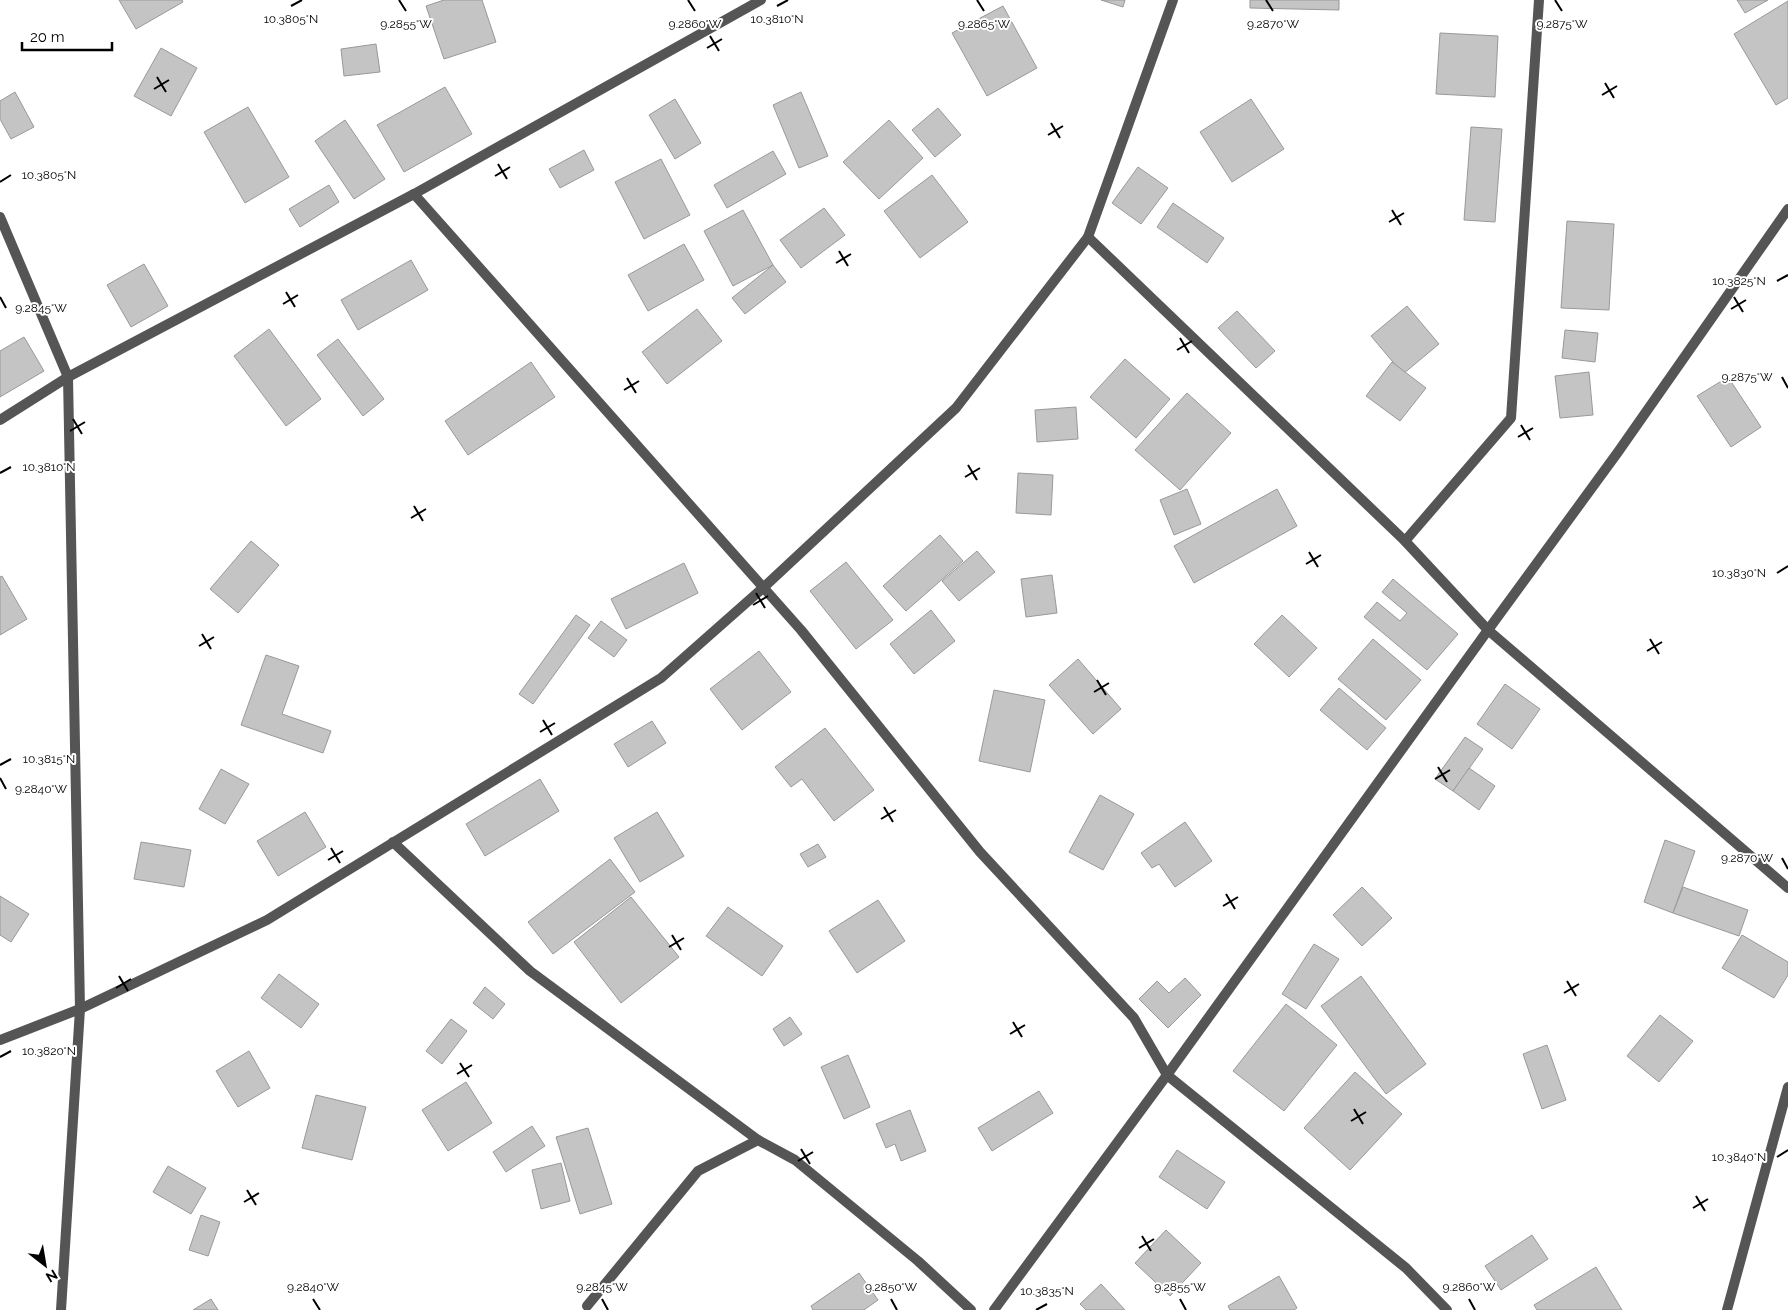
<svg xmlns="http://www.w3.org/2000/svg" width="1788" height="1310" viewBox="0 0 1788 1310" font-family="Raleway,sans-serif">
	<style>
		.building { fill: #c4c4c4; stroke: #999 }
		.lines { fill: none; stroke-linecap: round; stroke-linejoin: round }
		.minor { stroke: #555; stroke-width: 10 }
		.tertiary { stroke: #555; stroke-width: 10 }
		.ticks { fill: none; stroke: #000; stroke-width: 2 }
		.ticks-label { font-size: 12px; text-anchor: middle; fill: #000; stroke: #fff; stroke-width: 4; stroke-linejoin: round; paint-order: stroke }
	</style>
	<rect width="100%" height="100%" fill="#fff"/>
	<g class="building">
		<path d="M 119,0 L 182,0 L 183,2 L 136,29 Z"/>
		<path d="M 444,0 L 482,0 L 496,42 L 444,59 L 426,6 Z"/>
		<path d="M 1101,0 L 1125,0 L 1123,7 Z"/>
		<path d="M 1250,0 L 1339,0 L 1339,10 L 1250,8 Z"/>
		<path d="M 1737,0 L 1768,0 L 1745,13 Z"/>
		<path d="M 1788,1 L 1788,98 L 1776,105 L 1734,34 Z"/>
		<path d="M 1003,6 L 1037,68 L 987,96 L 952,33 Z"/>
		<path d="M 1440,33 L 1498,36 L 1495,97 L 1436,94 Z"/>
		<path d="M 376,44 L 380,72 L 344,76 L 341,49 Z"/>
		<path d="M 161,48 L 197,68 L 171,116 L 134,96 Z"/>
		<path d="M 445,87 L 472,134 L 404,172 L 377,125 Z"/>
		<path d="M 15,92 L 34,127 L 11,139 L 0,119 L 0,101 Z"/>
		<path d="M 801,92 L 828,156 L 799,168 L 773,105 Z"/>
		<path d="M 675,99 L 701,143 L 675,159 L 649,115 Z"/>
		<path d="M 1251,99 L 1284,149 L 1232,182 L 1200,132 Z"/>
		<path d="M 248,107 L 289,177 L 245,203 L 204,132 Z"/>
		<path d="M 938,108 L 961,135 L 935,157 L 912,130 Z"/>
		<path d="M 345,120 L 385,179 L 354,199 L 315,141 Z"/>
		<path d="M 889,120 L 923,158 L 879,199 L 843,162 Z"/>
		<path d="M 1471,127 L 1502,129 L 1495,222 L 1464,220 Z"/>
		<path d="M 584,150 L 594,170 L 560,188 L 549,169 Z"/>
		<path d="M 773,151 L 786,174 L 727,208 L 714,185 Z"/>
		<path d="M 661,159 L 690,215 L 644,239 L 615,182 Z"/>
		<path d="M 1138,167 L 1168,188 L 1141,224 L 1112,203 Z"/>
		<path d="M 932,175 L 968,222 L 920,258 L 884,211 Z"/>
		<path d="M 329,185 L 339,202 L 300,227 L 289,209 Z"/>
		<path d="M 1173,203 L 1224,238 L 1207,263 L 1157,227 Z"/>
		<path d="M 824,208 L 845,235 L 801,268 L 780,240 Z"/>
		<path d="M 743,210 L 773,265 L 733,286 L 704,231 Z"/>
		<path d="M 1567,221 L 1614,224 L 1609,310 L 1561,308 Z"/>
		<path d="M 684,244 L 704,280 L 648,311 L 628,275 Z"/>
		<path d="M 411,260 L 428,290 L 358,330 L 341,300 Z"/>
		<path d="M 144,264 L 168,306 L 131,327 L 107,285 Z"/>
		<path d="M 773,265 L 786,282 L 745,314 L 732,298 Z"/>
		<path d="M 1407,306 L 1439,344 L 1403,374 L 1371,336 Z"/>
		<path d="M 697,309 L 722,341 L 667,384 L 642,352 Z"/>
		<path d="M 1237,311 L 1275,351 L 1256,368 L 1218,328 Z"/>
		<path d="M 269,329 L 321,399 L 286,426 L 234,356 Z"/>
		<path d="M 1565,330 L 1598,333 L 1595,362 L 1562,358 Z"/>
		<path d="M 24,337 L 44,371 L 0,397 L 0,351 Z"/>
		<path d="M 338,339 L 384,399 L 363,416 L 317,355 Z"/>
		<path d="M 1125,359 L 1170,399 L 1136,438 L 1090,397 Z"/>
		<path d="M 531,362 L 555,397 L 468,455 L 445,421 Z"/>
		<path d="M 1392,362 L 1426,388 L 1400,421 L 1366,396 Z"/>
		<path d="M 1589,372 L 1593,415 L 1560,418 L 1555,376 Z"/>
		<path d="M 1728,377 L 1761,427 L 1731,447 L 1697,396 Z"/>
		<path d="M 1187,393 L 1231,433 L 1180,490 L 1135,450 Z"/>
		<path d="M 1076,407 L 1078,439 L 1037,442 L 1035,410 Z"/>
		<path d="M 1018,473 L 1053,475 L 1051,515 L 1016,513 Z"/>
		<path d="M 1187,489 L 1201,524 L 1174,535 L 1160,500 Z"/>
		<path d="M 1277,489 L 1297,526 L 1194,583 L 1174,546 Z"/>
		<path d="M 940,535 L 963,561 L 906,611 L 883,586 Z"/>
		<path d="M 251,541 L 279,565 L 238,613 L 210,589 Z"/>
		<path d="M 977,551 L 995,572 L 959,601 L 942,581 Z"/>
		<path d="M 846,562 L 893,620 L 856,649 L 810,591 Z"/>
		<path d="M 684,563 L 698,593 L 626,629 L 611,599 Z"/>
		<path d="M 1052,575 L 1057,613 L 1026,617 L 1021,579 Z"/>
		<path d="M 2,576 L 27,619 L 0,635 L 0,577 Z"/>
		<path d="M 1393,579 L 1458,634 L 1427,670 L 1364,617 L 1377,602 L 1400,621 L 1407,613 L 1382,592 Z"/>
		<path d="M 931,610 L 955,641 L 914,674 L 890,644 Z"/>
		<path d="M 576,615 L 590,625 L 533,704 L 519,694 Z"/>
		<path d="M 1282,615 L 1317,648 L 1289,677 L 1254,644 Z"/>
		<path d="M 601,621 L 627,640 L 614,657 L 588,638 Z"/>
		<path d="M 1373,639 L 1421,680 L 1386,720 L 1338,679 Z"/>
		<path d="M 759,651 L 791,692 L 742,730 L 710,689 Z"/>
		<path d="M 266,655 L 299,666 L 282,714 L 331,731 L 323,753 L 241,725 Z"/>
		<path d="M 1078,659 L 1121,709 L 1093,734 L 1049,685 Z"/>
		<path d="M 1505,684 L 1540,709 L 1512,749 L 1477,724 Z"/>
		<path d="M 1339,688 L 1386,728 L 1367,750 L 1320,710 Z"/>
		<path d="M 994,690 L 1045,700 L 1030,772 L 979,761 Z"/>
		<path d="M 652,721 L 666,743 L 628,767 L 614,744 Z"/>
		<path d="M 825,728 L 874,790 L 834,821 L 802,779 L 791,787 L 775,767 Z"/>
		<path d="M 1465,737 L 1483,749 L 1453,791 L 1435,779 Z"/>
		<path d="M 1469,768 L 1495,786 L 1479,810 L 1453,791 Z"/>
		<path d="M 221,769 L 249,784 L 225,824 L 199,809 Z"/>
		<path d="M 540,779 L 559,811 L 485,856 L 466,824 Z"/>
		<path d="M 1100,795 L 1134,814 L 1103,870 L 1069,852 Z"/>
		<path d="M 305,812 L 326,847 L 278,876 L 257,841 Z"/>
		<path d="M 657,812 L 684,856 L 640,882 L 614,838 Z"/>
		<path d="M 1185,822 L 1212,861 L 1175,887 L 1159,864 L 1152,868 L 1141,853 Z"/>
		<path d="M 1665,840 L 1695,851 L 1673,913 L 1644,902 Z"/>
		<path d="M 141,842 L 191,850 L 184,887 L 134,879 Z"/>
		<path d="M 818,844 L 826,857 L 808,867 L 800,854 Z"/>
		<path d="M 610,859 L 635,892 L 553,954 L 528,922 Z"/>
		<path d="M 1362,887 L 1392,918 L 1362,946 L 1333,915 Z"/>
		<path d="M 1683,887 L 1748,910 L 1739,936 L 1673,913 Z"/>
		<path d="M 0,896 L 29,914 L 11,942 L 0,935 Z"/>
		<path d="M 631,897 L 679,957 L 621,1003 L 574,942 Z"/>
		<path d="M 878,900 L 905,941 L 857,973 L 829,931 Z"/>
		<path d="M 728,907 L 783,946 L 762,976 L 706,936 Z"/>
		<path d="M 1742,935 L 1788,962 L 1788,975 L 1774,998 L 1722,968 Z"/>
		<path d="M 1314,944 L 1339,959 L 1306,1009 L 1282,994 Z"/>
		<path d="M 279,974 L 319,1004 L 301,1028 L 261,998 Z"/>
		<path d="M 1361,976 L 1426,1064 L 1386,1094 L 1321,1006 Z"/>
		<path d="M 1185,978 L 1201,995 L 1168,1028 L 1139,999 L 1157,981 L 1169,993 Z"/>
		<path d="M 485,987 L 505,1004 L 493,1019 L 473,1003 Z"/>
		<path d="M 1286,1004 L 1337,1045 L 1284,1111 L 1233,1071 Z"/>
		<path d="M 1660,1015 L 1693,1041 L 1659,1082 L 1627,1056 Z"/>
		<path d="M 790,1017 L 802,1034 L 784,1046 L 773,1029 Z"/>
		<path d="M 451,1019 L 467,1031 L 442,1064 L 426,1051 Z"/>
		<path d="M 1547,1045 L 1566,1100 L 1542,1109 L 1523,1054 Z"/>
		<path d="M 249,1051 L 270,1088 L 238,1107 L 216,1071 Z"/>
		<path d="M 848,1055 L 870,1107 L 844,1119 L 821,1067 Z"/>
		<path d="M 1355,1072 L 1402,1114 L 1350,1170 L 1304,1128 Z"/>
		<path d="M 466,1082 L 492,1123 L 448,1151 L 422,1110 Z"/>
		<path d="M 1039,1091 L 1053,1113 L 992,1151 L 978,1128 Z"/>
		<path d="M 316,1095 L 366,1107 L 352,1160 L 302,1148 Z"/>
		<path d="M 910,1110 L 926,1151 L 901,1161 L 895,1144 L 886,1148 L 876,1124 Z"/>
		<path d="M 532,1126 L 545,1146 L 506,1172 L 493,1152 Z"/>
		<path d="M 588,1128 L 612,1204 L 580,1214 L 556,1137 Z"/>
		<path d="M 1177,1150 L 1225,1182 L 1207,1209 L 1159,1177 Z"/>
		<path d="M 561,1163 L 570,1201 L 541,1209 L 532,1170 Z"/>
		<path d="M 168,1166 L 206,1188 L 191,1214 L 153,1192 Z"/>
		<path d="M 201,1215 L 220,1222 L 208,1256 L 189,1250 Z"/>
		<path d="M 1166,1230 L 1201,1263 L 1170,1296 L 1135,1263 Z"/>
		<path d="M 1532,1235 L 1548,1259 L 1501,1290 L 1485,1266 Z"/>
		<path d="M 1596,1267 L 1622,1310 L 1537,1310 L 1534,1305 Z"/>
		<path d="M 859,1273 L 878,1300 L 864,1310 L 813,1310 L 811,1306 Z"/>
		<path d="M 1279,1276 L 1297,1308 L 1294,1310 L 1230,1310 L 1228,1306 Z"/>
		<path d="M 1101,1284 L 1125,1310 L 1086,1310 L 1080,1304 Z"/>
		<path d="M 211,1299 L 218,1310 L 193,1310 Z"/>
	</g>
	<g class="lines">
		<g class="minor">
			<path d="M 414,194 L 801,630 L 980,852 L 1134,1018 L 1167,1075 L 1406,1268 L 1447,1310"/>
			<path d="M 0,217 L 68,377 L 80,1009 L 61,1310"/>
			<path d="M 1088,237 L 1405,541 L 1488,630 L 1788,888"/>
			<path d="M 0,420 L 68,377 L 414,194 L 761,0"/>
			<path d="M 1405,541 L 1511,418 L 1539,0"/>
			<path d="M 393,842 L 530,971 L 758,1140"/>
			<path d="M 0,1040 L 80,1009 L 267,920 L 661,678 L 764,587 L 956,408 L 1088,237 L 1173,0"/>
			<path d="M 587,1306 L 698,1171 L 758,1140 L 795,1160 L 918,1261 L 971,1310"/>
			<path d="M 1727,1310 L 1788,1087"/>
		</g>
		<path class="tertiary" d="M 994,1310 L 1167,1075 L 1488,630 L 1618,452 L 1788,209"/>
	</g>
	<path class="ticks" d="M 399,0 L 406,11M 688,0 L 695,11M 977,0 L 984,11M 1266,0 L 1273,11M 1555,0 L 1562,11M 291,6 L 302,0M 777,6 L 788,0M 710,36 L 719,51M 707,48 L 722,39M 157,77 L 166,92M 1605,83 L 1614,98M 154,89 L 169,80M 1602,95 L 1617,86M 1051,123 L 1060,138M 1048,135 L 1063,126M 498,164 L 507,179M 495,176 L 510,167M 0,182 L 11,175M 1392,210 L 1401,225M 1389,222 L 1404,213M 839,251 L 848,266M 836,263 L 851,254M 1777,281 L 1788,275M 286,292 L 295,307M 0,297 L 6,308M 1734,297 L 1743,312M 283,304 L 298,295M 1731,309 L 1746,300M 1180,338 L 1189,353M 1177,350 L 1192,341M 1782,377 L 1788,388M 627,378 L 636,393M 624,390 L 639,381M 73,419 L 82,434M 1521,425 L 1530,440M 70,431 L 85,422M 1518,437 L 1533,428M 968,465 L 977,480M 0,473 L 11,467M 965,477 L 980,468M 414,506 L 423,521M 411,518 L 426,509M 1309,552 L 1318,567M 1306,564 L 1321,555M 1777,573 L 1788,566M 756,593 L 765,608M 753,605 L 768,596M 202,634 L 211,649M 1650,639 L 1659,654M 199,646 L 214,637M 1647,651 L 1662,642M 1097,680 L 1106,695M 1094,692 L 1109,683M 543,720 L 552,735M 540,732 L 555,723M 0,765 L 11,759M 1438,767 L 1447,782M 0,778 L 6,789M 1435,779 L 1450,770M 884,807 L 893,822M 881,819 L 896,810M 331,848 L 340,863M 1782,858 L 1788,869M 328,860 L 343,851M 1226,894 L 1235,909M 1223,906 L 1238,897M 672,935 L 681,950M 669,947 L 684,938M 119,976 L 128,991M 1567,981 L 1576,996M 116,988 L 131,979M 1564,993 L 1579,984M 1013,1022 L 1022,1037M 1010,1034 L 1025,1025M 0,1057 L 11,1051M 460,1063 L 469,1077M 457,1074 L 472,1065M 1354,1109 L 1363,1124M 1351,1121 L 1366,1112M 801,1149 L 810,1164M 1777,1157 L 1788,1150M 798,1161 L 813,1152M 247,1190 L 256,1205M 1696,1196 L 1705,1211M 244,1202 L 259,1193M 1693,1208 L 1708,1199M 1142,1236 L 1151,1251M 1139,1248 L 1154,1239M 313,1299 L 320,1310M 602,1299 L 608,1310M 891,1299 L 897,1310M 1180,1299 L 1186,1310M 1469,1299 L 1475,1310M 1036,1310 L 1047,1304"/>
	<g class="ticks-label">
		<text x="291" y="23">10.3805°N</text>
		<text x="777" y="23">10.3810°N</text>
		<text x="406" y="28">9.2855°W</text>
		<text x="984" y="28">9.2865°W</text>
		<text x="1273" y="28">9.2870°W</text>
		<text x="1562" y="28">9.2875°W</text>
		<text x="695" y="28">9.2860°W</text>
		<text x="49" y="179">10.3805°N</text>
		<text x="1739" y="285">10.3825°N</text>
		<text x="41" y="312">9.2845°W</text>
		<text x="1747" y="381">9.2875°W</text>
		<text x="49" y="471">10.3810°N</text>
		<text x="1739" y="577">10.3830°N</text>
		<text x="49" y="763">10.3815°N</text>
		<text x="41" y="793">9.2840°W</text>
		<text x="1747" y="862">9.2870°W</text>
		<text x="49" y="1055">10.3820°N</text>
		<text x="1739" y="1161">10.3840°N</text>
		<text x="313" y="1291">9.2840°W</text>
		<text x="602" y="1291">9.2845°W</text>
		<text x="891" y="1291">9.2850°W</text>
		<text x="1180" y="1291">9.2855°W</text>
		<text x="1469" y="1291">9.2860°W</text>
		<text x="1047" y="1295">10.3835°N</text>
	</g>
	<g transform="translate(45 1265) rotate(149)" stroke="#ffffff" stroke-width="4" paint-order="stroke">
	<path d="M0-4L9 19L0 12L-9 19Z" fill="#000000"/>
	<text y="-8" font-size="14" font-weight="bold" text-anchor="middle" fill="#000000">N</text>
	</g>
	<path d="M22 42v8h90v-8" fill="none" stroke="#000000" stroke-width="2.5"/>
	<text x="30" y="42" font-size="15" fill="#000000" stroke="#ffffff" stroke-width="4" paint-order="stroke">20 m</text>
</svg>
